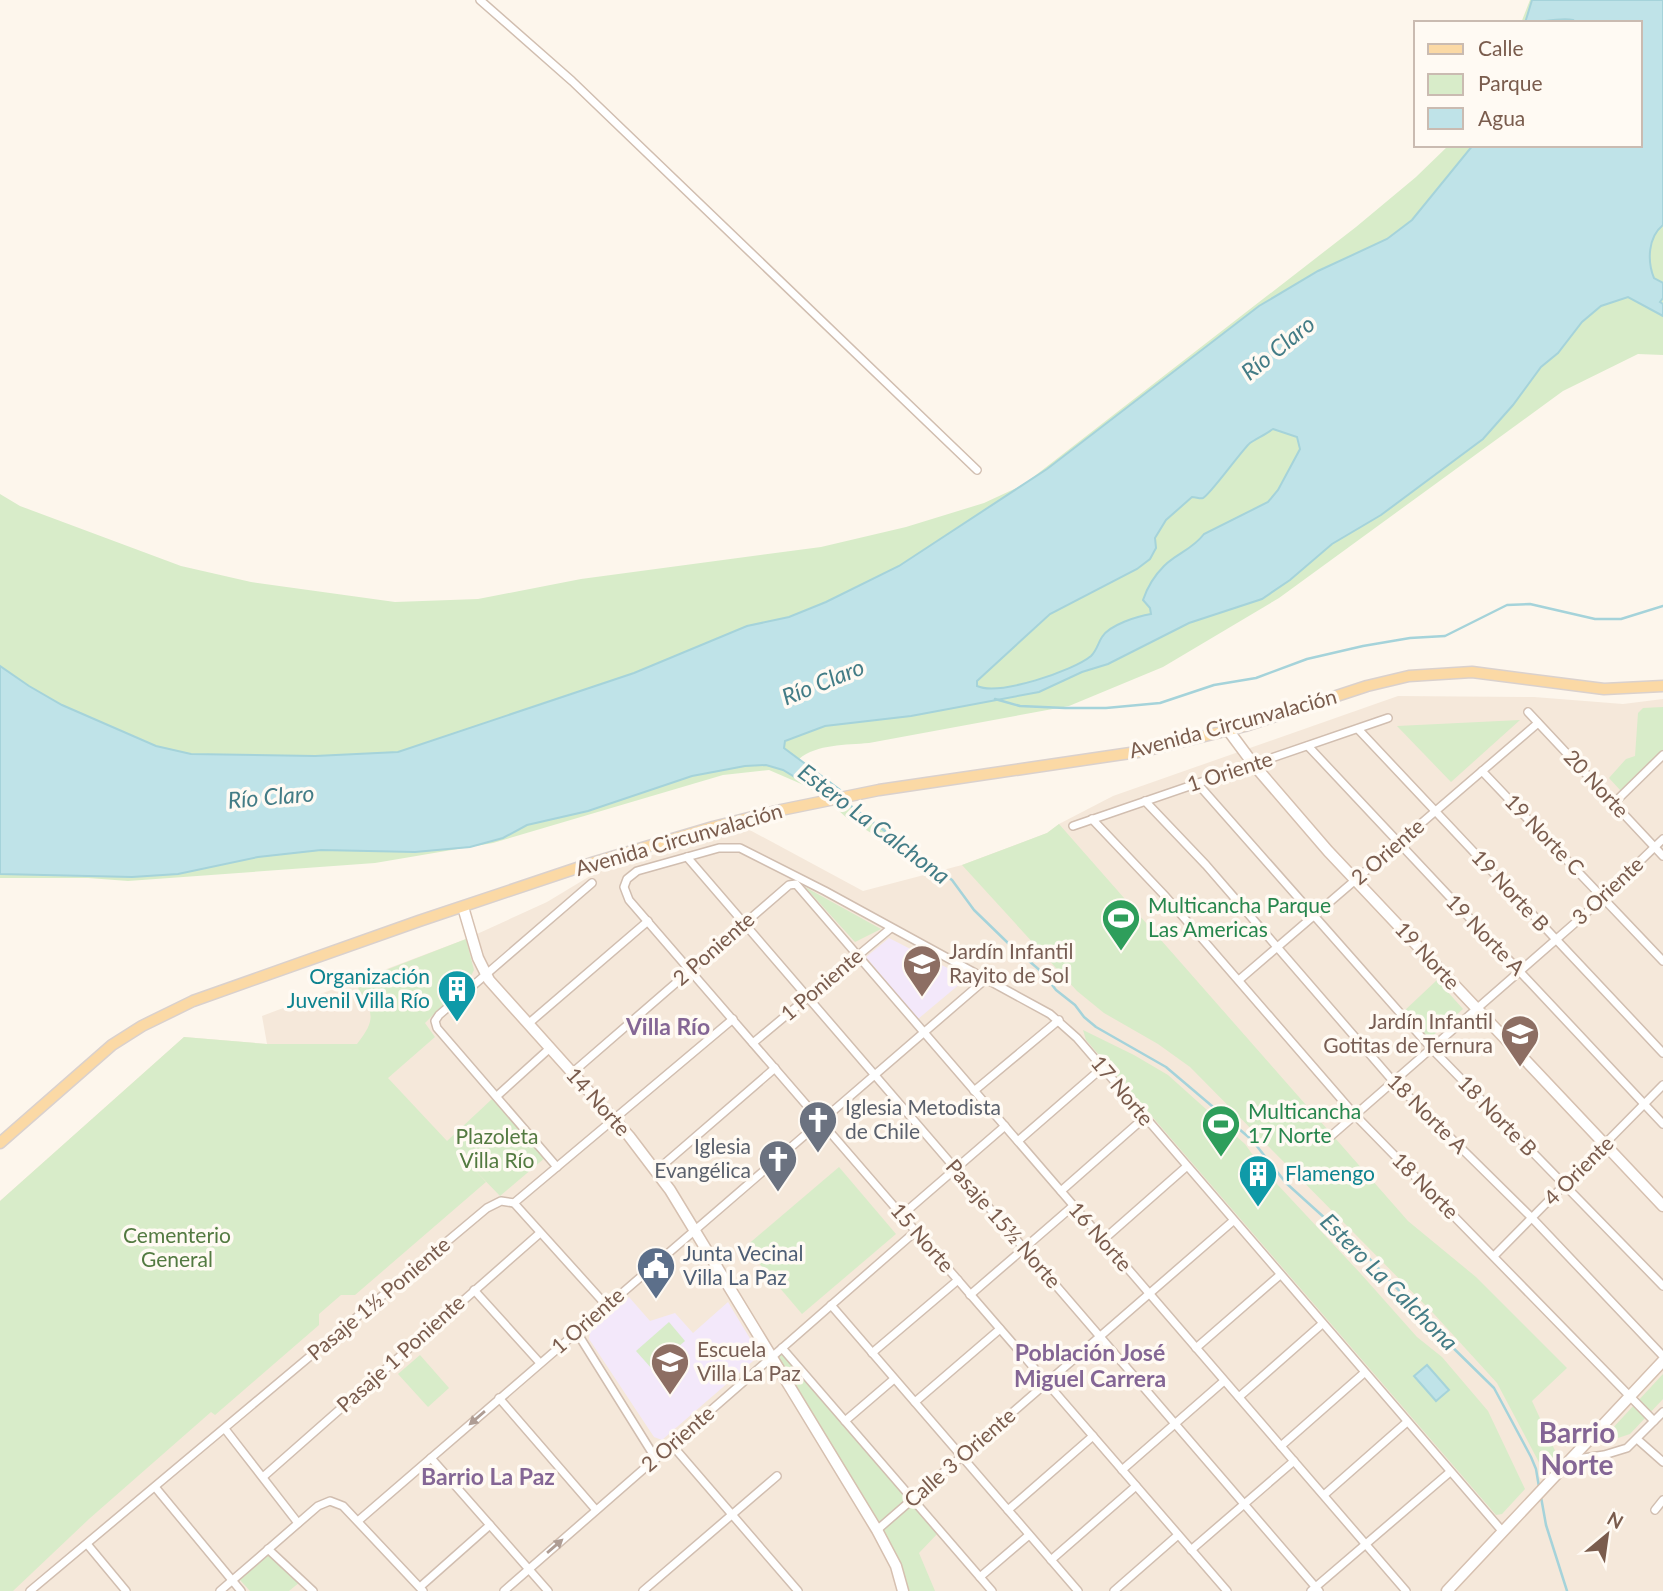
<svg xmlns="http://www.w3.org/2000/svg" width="1663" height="1591" viewBox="0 0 1663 1591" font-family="Lato,sans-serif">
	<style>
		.residential { fill: #f5e8da }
		.education { fill: #f3e8fa }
		.green { fill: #d8ecc9 }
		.water { fill: #bfe3e8; stroke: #a5d3da; stroke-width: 2; fill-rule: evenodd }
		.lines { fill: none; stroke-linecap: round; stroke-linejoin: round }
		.stream { stroke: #a5d3da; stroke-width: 2.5 }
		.street-casing { stroke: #d1beb0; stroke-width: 10 }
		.secondary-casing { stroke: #d6c0b0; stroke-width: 13 }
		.primary-casing { stroke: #dad1cd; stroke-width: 13 }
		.street { stroke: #fff; stroke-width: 7 }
		.secondary { stroke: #fff; stroke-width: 10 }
		.primary { stroke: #fbd9a5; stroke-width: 10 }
		.oneway { fill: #af9d94 }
		.labels { text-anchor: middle; stroke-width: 7; stroke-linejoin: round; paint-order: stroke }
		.street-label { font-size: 21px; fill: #7a5c4d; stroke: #fffaf3 }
		.leisure-label { font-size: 21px; fill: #27864d; stroke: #fffaf3; text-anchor: start }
		.education-label { font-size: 21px; fill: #785e54; stroke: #fffaf3; text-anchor: start }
		.culture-label { font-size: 21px; fill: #0d838f; stroke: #fffaf3; text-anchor: end }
		.worship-label { font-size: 21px; fill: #5b616d; stroke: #fffaf3; text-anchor: start }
		.park-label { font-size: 21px; fill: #537a41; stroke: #fffaf3 }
		.service-label { font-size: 21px; fill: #4e5e75; stroke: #fffaf3; text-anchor: start }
		.water-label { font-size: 23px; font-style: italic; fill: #437c86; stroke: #fffaf3 }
		.neighbourhood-label { font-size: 23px; font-weight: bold; fill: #846695; stroke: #fffaf3 }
		.district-label { font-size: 28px; font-weight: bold; fill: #846695; stroke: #fffaf3 }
	</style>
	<rect width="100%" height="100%" fill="#fdf6ec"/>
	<path class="residential" d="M 1398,696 L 1534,697 L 1623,704 L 1663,699 L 1663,1591 L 0,1591 L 0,1201 L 184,1037 L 267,1044 L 262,1016 L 466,939 L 547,902 L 600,870 L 746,828 L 863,891 L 962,865 L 1047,833 L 1059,824 L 1113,796 Z"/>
	<g class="education">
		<path d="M 889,938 L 967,978 L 918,1019 L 866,957 Z"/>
		<path d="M 629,1297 L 650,1321 L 675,1313 L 693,1333 L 728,1302 L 760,1355 L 662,1440 L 654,1437 L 589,1339 L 590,1331 Z"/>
	</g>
	<g class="green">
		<path d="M 1530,0 L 1663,0 L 1663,355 L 1638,354 L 1563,391 L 1279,598 L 1163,667 L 1069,706 L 869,743 C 846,745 817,744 799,759 L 857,811 L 907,841 L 901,851 L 848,819 L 829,802 L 806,786 L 769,770 L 723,775 L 493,843 L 375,863 L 128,881 L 88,878 L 0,878 L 0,494 L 20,506 L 181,566 L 251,582 L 395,602 L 478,599 L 581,579 L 821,547 L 906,527 L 984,503 L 1023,485 L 1356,227 L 1416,177 L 1449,145 L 1640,145 L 1640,23 L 1521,23 Z"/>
		<path d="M 1663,707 L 1663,753 L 1621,791 L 1609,778 L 1626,759 L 1635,756 L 1638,713 L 1643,708 Z"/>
		<path d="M 1520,720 L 1451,782 L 1397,726 Z"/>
		<path d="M 1059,824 L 1408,1221 L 1476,1277 L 1567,1368 L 1532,1401 L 1557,1455 L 1543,1470 L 1497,1383 L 1434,1314 L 1190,1067 L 1158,1044 L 1104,1013 L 1077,991 L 962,865 L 1047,833 Z"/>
		<path d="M 805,887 L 881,929 L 855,942 Z"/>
		<path d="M 466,939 L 474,970 L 470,978 L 425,1023 L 435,1037 L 388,1078 L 447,1141 L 492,1099 L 546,1157 L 500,1196 L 471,1166 L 486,1182 L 355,1295 L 341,1295 L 319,1314 L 319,1325 L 215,1415 L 211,1412 L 89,1519 L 13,1591 L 0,1591 L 0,1201 L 184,1037 L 267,1044 L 357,1044 C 380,1015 370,1011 355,982 Z"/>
		<path d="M 1437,980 L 1463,1009 L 1428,1040 L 1403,1012 Z"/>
		<path d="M 1083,1030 L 1134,1055 L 1168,1075 L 1245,1144 L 1262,1168 L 1361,1274 L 1417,1337 L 1442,1357 L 1488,1411 L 1525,1489 L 1502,1514 L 1496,1515 L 1086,1040 Z"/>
		<path d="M 839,1167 L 896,1234 L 802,1314 L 745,1247 Z"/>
		<path d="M 669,1322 L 685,1341 L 652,1369 L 636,1351 Z"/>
		<path d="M 783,1353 L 939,1532 L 919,1553 L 935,1591 L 903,1591 L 903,1576 L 776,1358 Z"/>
		<path d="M 420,1355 L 449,1388 L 428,1407 L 398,1374 Z"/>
		<path d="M 1663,1374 L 1663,1399 L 1630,1434 L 1597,1445 Z"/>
		<path d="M 272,1552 L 300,1582 L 289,1591 L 250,1591 L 240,1580 Z"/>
	</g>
	<g class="water">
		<path d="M 1532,0 L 1663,0 L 1663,225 C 1648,237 1647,261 1654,278 L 1663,283 L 1663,298 L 1660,302 L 1663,304 L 1663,316 L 1628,297 L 1601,306 L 1582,322 L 1558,353 L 1541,367 L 1513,405 L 1483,439 L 1381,515 L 1332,544 L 1290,580 L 1262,599 L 1189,623 L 1108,664 L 1082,672 L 1039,692 L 911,716 L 825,726 L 785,741 L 784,748 L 839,789 L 821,793 L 783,770 L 766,765 L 745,766 L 692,776 L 588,811 L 527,825 L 503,838 L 470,847 L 415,852 L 321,850 L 258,857 L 178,874 L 132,877 L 0,874 L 0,666 L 29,686 L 62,705 L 156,746 L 191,754 L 315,756 L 398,752 L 634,673 L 747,626 L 789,617 L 826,602 L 899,566 L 1047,469 L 1259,306 L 1318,271 L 1387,239 L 1412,220 L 1473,145 L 1640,145 L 1640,23 L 1572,23 L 1573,20 C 1559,17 1541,23 1525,23 ZM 1273,429 L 1297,437 L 1300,449 L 1278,490 L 1268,502 L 1204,534 C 1193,549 1176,554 1164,566 C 1155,575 1147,588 1143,600 L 1150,608 L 1151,614 C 1138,616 1109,625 1102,637 C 1098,643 1097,650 1091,656 C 1073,671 999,696 977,686 L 977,681 L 1050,614 L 1137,569 L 1150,559 L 1156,548 L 1155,538 L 1166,520 L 1192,497 C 1196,497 1200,499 1203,498 C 1210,495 1241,451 1250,443 C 1256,439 1266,434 1273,429 Z"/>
		<path d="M 1427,1365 L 1449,1390 L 1436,1401 L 1414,1376 Z"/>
	</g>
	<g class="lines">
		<g class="stream">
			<path d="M 995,699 L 1020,706 L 1065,708 L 1106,708 L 1160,703 L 1214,685 L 1256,678 L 1307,659 L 1363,646 L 1410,638 L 1445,636 L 1507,605 L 1530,604 L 1595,619 L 1621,619 L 1663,606"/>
			<path d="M 844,801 L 952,880 L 974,910 L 1009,944 L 1043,973 L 1056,990 L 1075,1005 L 1084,1017 L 1096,1027 L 1166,1067 L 1252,1140 L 1286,1183 L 1368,1257 L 1440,1335 L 1494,1388 L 1531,1457 L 1536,1469 L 1539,1487"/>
			<path d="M 1541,1497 L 1546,1525 L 1567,1591"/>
		</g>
		<g class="street-casing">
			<g id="street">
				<path d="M 480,0 L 572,81 L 977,470"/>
				<path d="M 1528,712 L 1663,856"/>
				<path d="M 1358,729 L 1663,1053"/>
				<path d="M 1308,746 L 1663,1124"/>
				<path d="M 1482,771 L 1663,961"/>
				<path d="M 1197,783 L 1431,1048 L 1663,1286"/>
				<path d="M 1145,801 L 1206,865 L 1393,1081 L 1532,1218 L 1663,1356"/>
				<path d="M 1614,803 L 1663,755"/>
				<path d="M 1092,819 L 1166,897 L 1355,1115 L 1654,1421"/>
				<path d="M 1073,826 L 1388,718"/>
				<path d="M 687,857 L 1319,1591"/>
				<path d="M 1239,980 L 1538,723"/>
				<path d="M 528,1024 L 648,921"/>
				<path d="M 753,1043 L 891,928"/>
				<path d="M 572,1073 L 789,885 L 796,884 L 1406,1591"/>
				<path d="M 974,1091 L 1059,1020"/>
				<path d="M 497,1096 L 550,1048"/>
				<path d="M 1331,1136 L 1583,916 L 1663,839"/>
				<path d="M 1018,1141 L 1102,1068"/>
				<path d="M 557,1167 L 437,1028 L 435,1021 L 439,1015 L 592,883"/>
				<path d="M 656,1171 L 775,1068"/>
				<path d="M 1061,1191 L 1144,1118"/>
				<path d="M 514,1203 L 606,1305"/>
				<path d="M 902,1215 L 1005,1126"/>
				<path d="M 1103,1240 L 1186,1167"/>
				<path d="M 1494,1256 L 1663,1085"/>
				<path d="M 474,1290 L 540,1363"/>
				<path d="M 970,1295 L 1073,1206"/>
				<path d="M 831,1305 L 1078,1591"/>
				<path d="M 576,1331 L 656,1459"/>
				<path d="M 782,1348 L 992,1591"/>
				<path d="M 1196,1348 L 1280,1275"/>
				<path d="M 872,1353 L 958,1280"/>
				<path d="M 1239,1397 L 1322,1324"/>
				<path d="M 499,1398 L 596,1510"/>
				<path d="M 915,1402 L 1000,1329"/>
				<path d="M 845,1421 L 894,1379"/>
				<path d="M 225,1429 L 298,1523"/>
				<path d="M 1637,1439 L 1663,1462"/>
				<path d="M 672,1445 L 798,1591"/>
				<path d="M 1281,1446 L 1364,1373"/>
				<path d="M 431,1458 L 548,1591"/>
				<path d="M 1570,1460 L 1604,1455 L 1627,1448 L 1663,1412"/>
				<path d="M 1122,1470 L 1224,1381"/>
				<path d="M 263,1477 L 540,1233"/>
				<path d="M 155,1487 L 241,1591"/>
				<path d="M 1324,1495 L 1407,1422"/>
				<path d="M 1008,1510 L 1093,1436"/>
				<path d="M 1655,1510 L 1663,1500"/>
				<path d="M 358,1521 L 987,978"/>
				<path d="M 877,1530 L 1233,1221"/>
				<path d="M 87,1544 L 126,1591"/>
				<path d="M 268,1549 L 313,1591"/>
				<path d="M 1191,1550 L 1294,1461"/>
				<path d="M 1051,1560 L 1136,1486"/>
				<path d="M 980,1577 L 1029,1535"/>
				<path d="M 420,1587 L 490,1525"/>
				<path d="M 30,1591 L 487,1208 L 501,1201 L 514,1203 L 733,1019"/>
				<path d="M 220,1591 L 318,1506 L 330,1501 L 343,1506 L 423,1591"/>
				<path d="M 504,1591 L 916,1231"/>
				<path d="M 643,1591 L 777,1476"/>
				<path d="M 1114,1591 L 1178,1535"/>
				<path d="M 1227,1591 L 629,900 L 624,887 L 627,879 L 637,871 L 719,848 L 740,848 L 825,891 L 1050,1014 L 1077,1038 L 1503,1532"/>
				<path d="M 1311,1591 L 1450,1472"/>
			</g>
		</g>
		<g class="secondary-casing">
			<g id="secondary">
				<path d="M 1228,730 L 1254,765 L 1328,851 L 1663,1206"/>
				<path d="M 463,907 L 478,958 L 489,980 L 629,1136 L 670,1190 L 877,1530 L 896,1566 L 903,1591"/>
				<path d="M 1447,1591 L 1663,1361"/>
			</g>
		</g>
		<g class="primary-casing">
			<path id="primary" d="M 0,1143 L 112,1045 L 142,1026 L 193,1001 L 419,921 L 595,862 L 713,827 L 781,810 L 879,790 L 1144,751 L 1245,726 L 1367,686 L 1409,676 L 1472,672 L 1604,689 L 1663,686"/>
		</g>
		<use href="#street" class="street"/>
		<use href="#secondary" class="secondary"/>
		<use href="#primary" class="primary"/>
	</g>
	<defs><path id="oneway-solid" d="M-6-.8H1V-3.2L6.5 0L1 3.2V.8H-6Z" transform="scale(1.75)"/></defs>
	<g class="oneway">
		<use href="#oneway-solid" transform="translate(477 1418) rotate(139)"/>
		<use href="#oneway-solid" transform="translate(555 1546) rotate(-41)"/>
	</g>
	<defs>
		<g id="stadium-pin" transform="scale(2.0125)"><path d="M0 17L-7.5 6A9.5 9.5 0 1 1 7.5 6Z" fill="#2e9e5b" stroke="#fffaf3"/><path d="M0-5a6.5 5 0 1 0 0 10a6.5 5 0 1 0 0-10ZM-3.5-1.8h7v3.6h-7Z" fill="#fff"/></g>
		<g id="school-pin" transform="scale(2.0125)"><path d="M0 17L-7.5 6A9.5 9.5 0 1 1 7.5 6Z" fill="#8d6e63" stroke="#fffaf3"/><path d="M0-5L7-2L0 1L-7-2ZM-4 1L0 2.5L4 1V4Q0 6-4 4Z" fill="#fff"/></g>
		<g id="building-pin" transform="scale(2.0125)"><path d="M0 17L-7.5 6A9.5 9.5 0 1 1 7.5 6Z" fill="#0f9aa8" stroke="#fffaf3"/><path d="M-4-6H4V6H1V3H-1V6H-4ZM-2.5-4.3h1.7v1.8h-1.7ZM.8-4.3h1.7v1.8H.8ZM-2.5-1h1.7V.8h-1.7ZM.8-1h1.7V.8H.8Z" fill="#fff"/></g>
		<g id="church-pin" transform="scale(2.0125)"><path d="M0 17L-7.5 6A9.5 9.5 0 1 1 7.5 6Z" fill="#6b7280" stroke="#fffaf3"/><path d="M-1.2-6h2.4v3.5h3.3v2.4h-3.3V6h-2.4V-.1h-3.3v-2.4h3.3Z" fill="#fff"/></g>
		<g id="civic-pin" transform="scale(2.0125)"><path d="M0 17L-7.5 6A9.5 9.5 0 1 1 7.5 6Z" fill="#5c6f8a" stroke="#fffaf3"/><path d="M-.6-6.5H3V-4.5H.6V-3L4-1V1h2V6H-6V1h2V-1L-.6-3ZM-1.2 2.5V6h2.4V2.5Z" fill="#fff"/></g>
	</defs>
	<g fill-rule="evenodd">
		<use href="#stadium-pin" x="1121" y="918"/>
		<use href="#school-pin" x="922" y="964"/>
		<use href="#building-pin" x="457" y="989"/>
		<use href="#school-pin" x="1520" y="1034"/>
		<use href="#church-pin" x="818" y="1120"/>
		<use href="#stadium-pin" x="1221" y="1124"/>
		<use href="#church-pin" x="778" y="1159"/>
		<use href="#building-pin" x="1258" y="1174"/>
		<use href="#civic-pin" x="656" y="1266"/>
		<use href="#school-pin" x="670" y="1362"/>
	</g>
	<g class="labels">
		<g class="street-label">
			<text transform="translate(1233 724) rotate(-15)" y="7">Avenida Circunvalación</text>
			<text transform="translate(1230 772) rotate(-18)" y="7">1 Oriente</text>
			<text transform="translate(1596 784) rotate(47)" y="7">20 Norte</text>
			<text transform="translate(1544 835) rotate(46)" y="7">19 Norte C</text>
			<text transform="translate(679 840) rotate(-16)" y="7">Avenida Circunvalación</text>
			<text transform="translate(1388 852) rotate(-41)" y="7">2 Oriente</text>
			<text transform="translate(1510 891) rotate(47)" y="7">19 Norte B</text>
			<text transform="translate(1608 891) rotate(-43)" y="7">3 Oriente</text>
			<text transform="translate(1485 935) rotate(46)" y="7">19 Norte A</text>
			<text transform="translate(714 949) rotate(-41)" y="7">2 Poniente</text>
			<text transform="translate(1427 956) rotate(47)" y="7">19 Norte</text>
			<text transform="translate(822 985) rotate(-40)" y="7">1 Poniente</text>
			<text transform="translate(1122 1091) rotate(50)" y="7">17 Norte</text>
			<text transform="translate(598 1102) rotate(48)" y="7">14 Norte</text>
			<text transform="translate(1427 1114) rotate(45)" y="7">18 Norte A</text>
			<text transform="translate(1497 1116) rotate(46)" y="7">18 Norte B</text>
			<text transform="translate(1579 1171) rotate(-45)" y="7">4 Oriente</text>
			<text transform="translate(1425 1186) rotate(45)" y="7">18 Norte</text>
			<text transform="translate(1003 1224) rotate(49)" y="7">Pasaje 15½ Norte</text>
			<text transform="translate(1100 1237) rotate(49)" y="7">16 Norte</text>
			<text transform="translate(922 1238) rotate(49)" y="7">15 Norte</text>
			<text transform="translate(379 1299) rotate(-40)" y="7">Pasaje 1½ Poniente</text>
			<text transform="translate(588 1321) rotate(-41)" y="7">1 Oriente</text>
			<text transform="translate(401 1354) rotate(-42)" y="7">Pasaje 1 Poniente</text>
			<text transform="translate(678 1439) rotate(-41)" y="7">2 Oriente</text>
			<text transform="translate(960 1458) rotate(-41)" y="7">Calle 3 Oriente</text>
		</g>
		<g class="leisure-label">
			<text x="1148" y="913">Multicancha Parque<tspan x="1148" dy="24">Las Americas</tspan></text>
			<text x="1248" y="1119">Multicancha<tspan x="1248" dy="24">17 Norte</tspan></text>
		</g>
		<g class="education-label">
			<text x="949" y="959">Jardín Infantil<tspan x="949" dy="24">Rayito de Sol</tspan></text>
			<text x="1493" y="1029" text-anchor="end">Jardín Infantil<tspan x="1493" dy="24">Gotitas de Ternura</tspan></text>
			<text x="697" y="1357">Escuela<tspan x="697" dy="24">Villa La Paz</tspan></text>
		</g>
		<g class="culture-label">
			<text x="430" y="984">Organización<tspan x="430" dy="24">Juvenil Villa Río</tspan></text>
			<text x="1285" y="1181" text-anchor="start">Flamengo</text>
		</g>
		<g class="worship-label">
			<text x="845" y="1115">Iglesia Metodista<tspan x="845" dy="24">de Chile</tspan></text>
			<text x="751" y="1154" text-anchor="end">Iglesia<tspan x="751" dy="24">Evangélica</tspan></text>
		</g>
		<g class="park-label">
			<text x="497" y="1144">Plazoleta<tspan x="497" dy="24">Villa Río</tspan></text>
			<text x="177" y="1243">Cementerio<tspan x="177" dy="24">General</tspan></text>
		</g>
		<g class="service-label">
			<text x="683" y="1261">Junta Vecinal<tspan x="683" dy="24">Villa La Paz</tspan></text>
		</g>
		<g class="water-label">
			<text transform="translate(1278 348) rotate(-39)" y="8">Río Claro</text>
			<text transform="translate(823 682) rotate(-22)" y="8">Río Claro</text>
			<text transform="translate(271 797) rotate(-5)" y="8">Río Claro</text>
			<text transform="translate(874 824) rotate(37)" y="8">Estero La Calchona</text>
			<text transform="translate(1389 1282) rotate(45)" y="8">Estero La Calchona</text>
		</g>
		<g class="neighbourhood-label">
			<text x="668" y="1035">Villa Río</text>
			<text x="1090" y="1361">Población José<tspan x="1090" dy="26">Miguel Carrera</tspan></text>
			<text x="488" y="1485">Barrio La Paz</text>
		</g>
		<g class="district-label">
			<text x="1577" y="1443">Barrio<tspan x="1577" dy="32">Norte</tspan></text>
		</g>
	</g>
	<rect x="1414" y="21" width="228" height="126" fill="#fffaf3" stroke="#cabbb1" stroke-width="2"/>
	<rect x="1428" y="44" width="35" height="10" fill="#fbd9a5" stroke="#cabbb1" stroke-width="2"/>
	<text x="1478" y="56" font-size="21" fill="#7a5c4d">Calle</text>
	<rect x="1428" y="74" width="35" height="21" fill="#d8ecc9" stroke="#cabbb1" stroke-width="2"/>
	<text x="1478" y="91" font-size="21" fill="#7a5c4d">Parque</text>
	<rect x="1428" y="108" width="35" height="21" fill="#bfe3e8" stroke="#cabbb1" stroke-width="2"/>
	<text x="1478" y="126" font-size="21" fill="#7a5c4d">Agua</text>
	<g transform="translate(1607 1535) rotate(29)" stroke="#fffaf3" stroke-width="5" paint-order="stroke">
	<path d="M0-5L12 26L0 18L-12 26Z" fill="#7a5c4d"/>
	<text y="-10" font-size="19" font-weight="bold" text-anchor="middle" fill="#7a5c4d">N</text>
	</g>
</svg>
